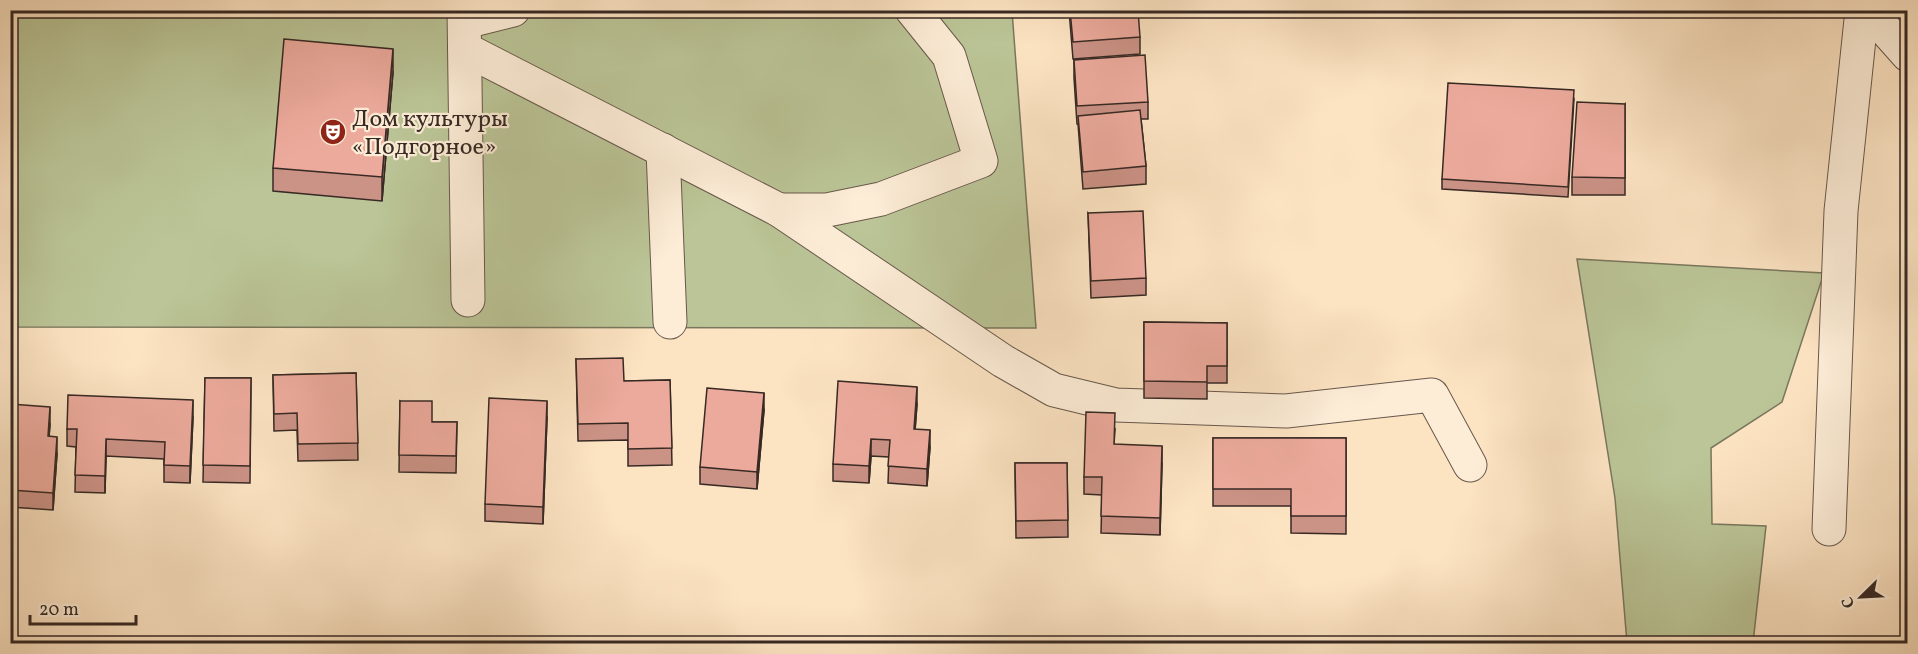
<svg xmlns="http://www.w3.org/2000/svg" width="1918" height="654" viewBox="0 0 1918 654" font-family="Vollkorn,serif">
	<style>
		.green { fill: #bbc597; stroke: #79775e; stroke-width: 1.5 }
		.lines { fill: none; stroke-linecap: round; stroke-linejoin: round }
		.minor-casing { stroke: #68584c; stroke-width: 35 }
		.minor { stroke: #fdedd7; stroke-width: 33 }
		.wall { fill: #cb9286; stroke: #372924; stroke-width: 1.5 }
		.shaded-wall { fill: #a5776d; stroke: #372924; stroke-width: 1.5 }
		.building { fill: #ecaa9c; stroke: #372924; stroke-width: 1.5 }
		.labels { text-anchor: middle; stroke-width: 4.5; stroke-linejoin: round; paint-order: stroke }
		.poi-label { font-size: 24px; fill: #372924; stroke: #fdedd7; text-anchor: start }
	</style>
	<rect width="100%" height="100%" fill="#fce3c2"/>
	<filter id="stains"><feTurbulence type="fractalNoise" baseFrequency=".00333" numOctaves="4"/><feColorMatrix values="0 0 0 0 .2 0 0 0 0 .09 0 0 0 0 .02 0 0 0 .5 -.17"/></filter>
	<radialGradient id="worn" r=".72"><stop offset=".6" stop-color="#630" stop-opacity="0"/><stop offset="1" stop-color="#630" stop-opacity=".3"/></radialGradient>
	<g class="green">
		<path d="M 11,11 L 1012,11 L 1036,328 L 11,327 Z"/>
		<path d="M 1577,259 L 1824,273 L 1782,402 L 1711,448 L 1712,524 L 1766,526 L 1753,643 L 1627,643 L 1615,498 Z"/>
	</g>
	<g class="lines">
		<g class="minor-casing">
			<g id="minor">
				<path d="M 464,10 L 468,300"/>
				<path d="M 1868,10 L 1908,55"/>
				<path d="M 465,22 L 513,10"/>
				<path d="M 465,49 L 779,210 L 1003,361 L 1054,390 L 1116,405 L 1286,411 L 1432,395 L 1470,465"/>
				<path d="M 663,150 L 670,322"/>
				<path d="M 779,210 L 827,210 L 881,199 L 981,161 L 949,56 L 912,10"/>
				<path d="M 1829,529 L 1841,211 L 1862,10"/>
			</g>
		</g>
		<use href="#minor" class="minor"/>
	</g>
	<g class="wall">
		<path d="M 1069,10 L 1118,10 L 1140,37 L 1140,54 L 1073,59 Z"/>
		<path d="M 1074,60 L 1148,102 L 1148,119 L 1141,119 L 1146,166 L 1146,184 L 1083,189 L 1078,124 L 1077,124 L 1074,78 Z"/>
		<path d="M 393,72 L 382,201 L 273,191 L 273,168 Z"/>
		<path d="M 1574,99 L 1568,197 L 1442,189 L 1442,179 Z"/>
		<path d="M 1625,104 L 1625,195 L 1572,195 L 1572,177 Z"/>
		<path d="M 1088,213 L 1146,278 L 1146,295 L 1091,298 Z"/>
		<path d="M 1144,322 L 1227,323 L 1227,383 L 1207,383 L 1207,399 L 1144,398 Z"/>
		<path d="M 576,359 L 624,381 L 670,380 L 672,465 L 628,466 L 628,440 L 578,441 Z"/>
		<path d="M 356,373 L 358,460 L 298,461 L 297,430 L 274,431 L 273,375 Z"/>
		<path d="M 205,378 L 251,378 L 250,483 L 203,482 Z"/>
		<path d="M 400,401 L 432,422 L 457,422 L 456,473 L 399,472 Z"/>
		<path d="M 10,404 L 50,424 L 49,436 L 57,454 L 53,510 L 10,507 Z"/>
		<path d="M 917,404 L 915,429 L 930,447 L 927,486 L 888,483 L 889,457 L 871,456 L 869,483 L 833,481 L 833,464 Z"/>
		<path d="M 764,410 L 757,489 L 700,484 L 700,467 Z"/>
		<path d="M 193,417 L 190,483 L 164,482 L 164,459 L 106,456 L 105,493 L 75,492 L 76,447 L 67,446 L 67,429 Z"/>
		<path d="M 547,418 L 543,524 L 485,521 L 485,504 Z"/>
		<path d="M 1115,430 L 1114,444 L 1162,463 L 1160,535 L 1101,533 L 1102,495 L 1084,494 L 1084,477 Z"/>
		<path d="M 1213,438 L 1346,438 L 1346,534 L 1291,533 L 1291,506 L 1213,506 Z"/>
		<path d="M 1015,463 L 1067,463 L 1068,537 L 1016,538 Z"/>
	</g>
	<g class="shaded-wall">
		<path d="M 393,49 L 393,72 L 382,201 L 382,177 Z"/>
		<path d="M 917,387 L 917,404 L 914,446 L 914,429 Z"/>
		<path d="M 764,393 L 764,410 L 757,489 L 757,472 Z"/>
		<path d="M 193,400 L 193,417 L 190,483 L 190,466 Z"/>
		<path d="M 547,401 L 547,418 L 543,524 L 543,507 Z"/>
		<path d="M 50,407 L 50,424 L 48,453 L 48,436 Z"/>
		<path d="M 930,430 L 930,447 L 927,486 L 927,469 Z"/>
		<path d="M 57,437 L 57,454 L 53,510 L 53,493 Z"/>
		<path d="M 106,439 L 106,456 L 105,493 L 105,476 Z"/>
		<path d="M 871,439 L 871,456 L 869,483 L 869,466 Z"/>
		<path d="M 1162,446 L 1162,463 L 1160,535 L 1160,518 Z"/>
	</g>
	<g class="building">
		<path d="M 1070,10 L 1138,10 L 1140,37 L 1073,42 Z"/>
		<path d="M 284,39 L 393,49 L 382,177 L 273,168 Z"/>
		<path d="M 1145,55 L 1148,102 L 1077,106 L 1074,60 Z"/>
		<path d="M 1448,83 L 1574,90 L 1568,187 L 1442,179 Z"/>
		<path d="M 1577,102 L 1625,104 L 1625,178 L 1572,177 Z"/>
		<path d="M 1140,110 L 1146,166 L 1083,172 L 1078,116 Z"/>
		<path d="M 1143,211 L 1146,278 L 1091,281 L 1088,213 Z"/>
		<path d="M 1144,322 L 1227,323 L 1227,366 L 1207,366 L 1207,382 L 1144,381 Z"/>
		<path d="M 623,358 L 624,381 L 670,380 L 672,448 L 628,449 L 628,423 L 578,424 L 576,359 Z"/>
		<path d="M 356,373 L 358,443 L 298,444 L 297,413 L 274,414 L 273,375 Z"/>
		<path d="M 205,378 L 251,378 L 250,466 L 203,465 Z"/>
		<path d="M 838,381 L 917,387 L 914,429 L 930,430 L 927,469 L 888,466 L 890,440 L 871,439 L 869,466 L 833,464 Z"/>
		<path d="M 707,388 L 764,393 L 757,472 L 700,467 Z"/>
		<path d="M 68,395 L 193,400 L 190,466 L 164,465 L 165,442 L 106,439 L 105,476 L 75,475 L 77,429 L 67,429 Z"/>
		<path d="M 489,398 L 547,401 L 543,507 L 485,504 Z"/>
		<path d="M 400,401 L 432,401 L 432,422 L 457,422 L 456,456 L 399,455 Z"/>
		<path d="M 10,404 L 50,407 L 48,436 L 57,437 L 53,493 L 10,490 Z"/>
		<path d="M 1086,412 L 1115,413 L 1114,444 L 1162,446 L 1160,518 L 1101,516 L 1102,477 L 1084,477 Z"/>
		<path d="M 1213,438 L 1346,438 L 1346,516 L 1291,516 L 1291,489 L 1213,489 Z"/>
		<path d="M 1015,463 L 1067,463 L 1068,520 L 1016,521 Z"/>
	</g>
	<defs>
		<g id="theatre-disc" transform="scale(1.35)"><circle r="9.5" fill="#8f2418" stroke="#fdedd7"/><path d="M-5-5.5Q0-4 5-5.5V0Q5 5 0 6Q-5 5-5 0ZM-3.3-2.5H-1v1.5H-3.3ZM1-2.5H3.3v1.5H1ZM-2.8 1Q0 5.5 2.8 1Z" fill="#fff"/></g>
	</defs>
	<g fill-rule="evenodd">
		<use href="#theatre-disc" x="333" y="132"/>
	</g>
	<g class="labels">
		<g class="poi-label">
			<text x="352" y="126">Дом культуры<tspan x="352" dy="28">«Подгорное»</tspan></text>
		</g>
	</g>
	<rect width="1918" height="654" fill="none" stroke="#fce3c2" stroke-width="36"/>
	<rect x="12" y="12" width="1894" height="630" fill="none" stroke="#372924" stroke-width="3"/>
	<rect x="18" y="18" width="1882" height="618" fill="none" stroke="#372924" stroke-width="1.5"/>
	<g transform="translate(1861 597) rotate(246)" stroke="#fdedd7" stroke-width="4.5" paint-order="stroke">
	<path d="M0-4.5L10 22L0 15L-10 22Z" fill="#372924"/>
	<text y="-9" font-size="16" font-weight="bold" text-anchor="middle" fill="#372924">С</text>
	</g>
	<path d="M30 615v9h106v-9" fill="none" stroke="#372924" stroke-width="3"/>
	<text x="39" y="615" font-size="18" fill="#372924" stroke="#fdedd7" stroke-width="4.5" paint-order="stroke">20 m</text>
	<rect width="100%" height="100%" filter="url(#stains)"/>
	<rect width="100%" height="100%" fill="url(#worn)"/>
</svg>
